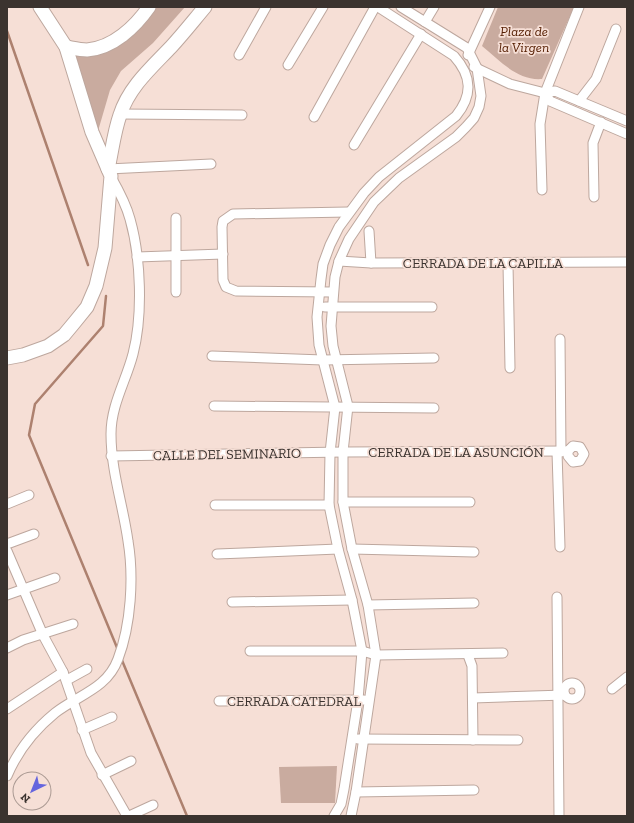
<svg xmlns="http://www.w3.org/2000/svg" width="634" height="823" viewBox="0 0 634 823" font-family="'Zilla Slab',serif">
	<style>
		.park { fill: #c9ab9f }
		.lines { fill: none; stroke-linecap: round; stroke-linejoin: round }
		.stream { stroke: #ad816f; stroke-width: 2.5 }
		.street-casing { stroke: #bda79e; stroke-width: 11 }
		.secondary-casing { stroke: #bda79e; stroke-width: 15 }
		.street { stroke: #fff; stroke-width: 9 }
		.secondary { stroke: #fff; stroke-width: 13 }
		.labels { text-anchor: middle; stroke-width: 3.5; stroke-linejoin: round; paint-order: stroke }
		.park-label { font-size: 14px; font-style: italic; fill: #541d01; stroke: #f6dfd6 }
		.street-label { font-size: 14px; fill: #3b332f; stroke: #f6dfd6 }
	</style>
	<rect width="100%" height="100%" fill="#f6dfd6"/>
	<g class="park">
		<path d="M 146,7 L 185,7 L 153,43 L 121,71 L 110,90 L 98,131 L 70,52 L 103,45 Z"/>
		<path d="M 498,7 L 574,7 L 542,79 C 518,81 500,61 482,46 Z"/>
		<path d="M 337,766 L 335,803 L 281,803 L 279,767 Z"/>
	</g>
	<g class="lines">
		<g class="stream">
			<path d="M 7,31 L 88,265"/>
			<path d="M 106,296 L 103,326 L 35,404 L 29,435 L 118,650"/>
			<path d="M 121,658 L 187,816"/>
		</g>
		<g class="street-casing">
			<g id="street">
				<path d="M 425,22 L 434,7"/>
				<path d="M 239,55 L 266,7"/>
				<path d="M 468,55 L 490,7"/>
				<path d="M 288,65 L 323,7"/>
				<path d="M 474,67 L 510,84 L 545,93 L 555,91 L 627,121"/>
				<path d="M 545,93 L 550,101 L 627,134"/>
				<path d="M 579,101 L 596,79 L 616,29"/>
				<path d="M 120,114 L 242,115"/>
				<path d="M 314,117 L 375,7"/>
				<path d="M 354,145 L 421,34"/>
				<path d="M 108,169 L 211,164"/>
				<path d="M 542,190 L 540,124 L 545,93 L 579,7"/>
				<path d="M 594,197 L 593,143 L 601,122"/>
				<path d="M 176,218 L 176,292"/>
				<path d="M 369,231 L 371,263"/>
				<path d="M 137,257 L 223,254"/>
				<path d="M 339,261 L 371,263 L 627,262"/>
				<path d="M 508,264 L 510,368"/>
				<path d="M 333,292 L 236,291 L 226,287 L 223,280 L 222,227 L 223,221 L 233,214 L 348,212"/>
				<path d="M 325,307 L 432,307"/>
				<path d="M 560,339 L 561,452"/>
				<path d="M 212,356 L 323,360 L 434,358"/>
				<path d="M 214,406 L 434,408"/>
				<path d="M 573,446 L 580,447 L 584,454 L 580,461 L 573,462 L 568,456 L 568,451 Z"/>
				<path d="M 557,452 L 560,547"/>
				<path d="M 111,456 L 343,452 L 568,451"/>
				<path d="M 343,502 L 470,502"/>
				<path d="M 7,504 L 29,495"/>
				<path d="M 215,505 L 329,505"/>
				<path d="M 7,544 L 34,534"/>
				<path d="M 352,549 L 474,552"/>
				<path d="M 7,551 L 43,635 L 63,672 L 91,753 L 127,816"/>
				<path d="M 217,554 L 338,549"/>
				<path d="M 7,595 L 55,578"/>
				<path d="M 557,597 L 559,816"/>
				<path d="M 232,602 L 352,600"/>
				<path d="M 368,605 L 474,603"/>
				<path d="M 7,648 L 23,640 L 73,624"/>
				<path d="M 250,651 L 362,651 L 376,655 L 503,653"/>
				<path d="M 468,655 L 472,666 L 473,740"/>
				<path d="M 67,680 L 87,669"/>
				<circle cx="572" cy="691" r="8"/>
				<path d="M 612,689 L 627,677"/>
				<path d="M 473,698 L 565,695"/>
				<path d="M 219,701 L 364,700"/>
				<path d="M 7,709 L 63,672"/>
				<path d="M 82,730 L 112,717"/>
				<path d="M 358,739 L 518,740"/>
				<path d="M 102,775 L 131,761"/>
				<path d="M 7,776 C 18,750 33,731 55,713 C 78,695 107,689 118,659 C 131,625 134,577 128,541 C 123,505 111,471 111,434 C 111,405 126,381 133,354 C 143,315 141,258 130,219 C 126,204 119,191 111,177"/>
				<path d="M 356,792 L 474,790"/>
				<path d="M 129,816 L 153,805"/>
				<path d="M 334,816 L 341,804 L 344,789 L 358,700 L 362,651 L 352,600 L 338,549 L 329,505 L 330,453 L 335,407 L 319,345 L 317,317 L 321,279 L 323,264 L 330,245 L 339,227 L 364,193 L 379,177 L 456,116 C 473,95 472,76 454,56 L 378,7"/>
				<path d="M 351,816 L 356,792 L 376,655 L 368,605 L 352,549 L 343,502 L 343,452 L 348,406 L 333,346 L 331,326 L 335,277 L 339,261 L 349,239 L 374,202 L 399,178 L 456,137 L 466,127 L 474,118 L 479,107 L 481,96 L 477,68 L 467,48 L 401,7"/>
			</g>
		</g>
		<g class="secondary-casing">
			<g id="secondary">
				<path d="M 66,47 C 72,48 80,50 87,50 C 113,48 135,27 149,7"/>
				<path d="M 108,169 C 112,151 114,132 120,115 C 129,87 151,68 171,47 C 183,34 194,20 205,7"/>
				<path d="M 7,358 L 23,355 L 48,346 L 64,335 L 74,323 L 87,307 L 96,286 L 105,248 L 111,176 L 92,132 L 66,47 L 40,7"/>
			</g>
		</g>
		<use href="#street" class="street"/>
		<use href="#secondary" class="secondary"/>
	</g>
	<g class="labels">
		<g class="park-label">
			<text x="524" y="36">Plaza de<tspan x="524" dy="16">la Virgen</tspan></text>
		</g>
		<g class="street-label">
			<text x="483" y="268">CERRADA DE LA CAPILLA</text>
			<text x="456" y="457">CERRADA DE LA ASUNCIÓN</text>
			<text transform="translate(227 454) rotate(-1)" y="5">CALLE DEL SEMINARIO</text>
			<text x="294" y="706">CERRADA CATEDRAL</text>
		</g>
	</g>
	<rect width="634" height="823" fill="none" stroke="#3b332f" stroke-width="16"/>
	<g transform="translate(32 791) rotate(223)"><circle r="19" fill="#f6dfd6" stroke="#ab9a93"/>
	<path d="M0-3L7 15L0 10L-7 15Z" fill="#6565de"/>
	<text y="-6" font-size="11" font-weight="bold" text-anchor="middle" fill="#3b332f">N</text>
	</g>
</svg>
